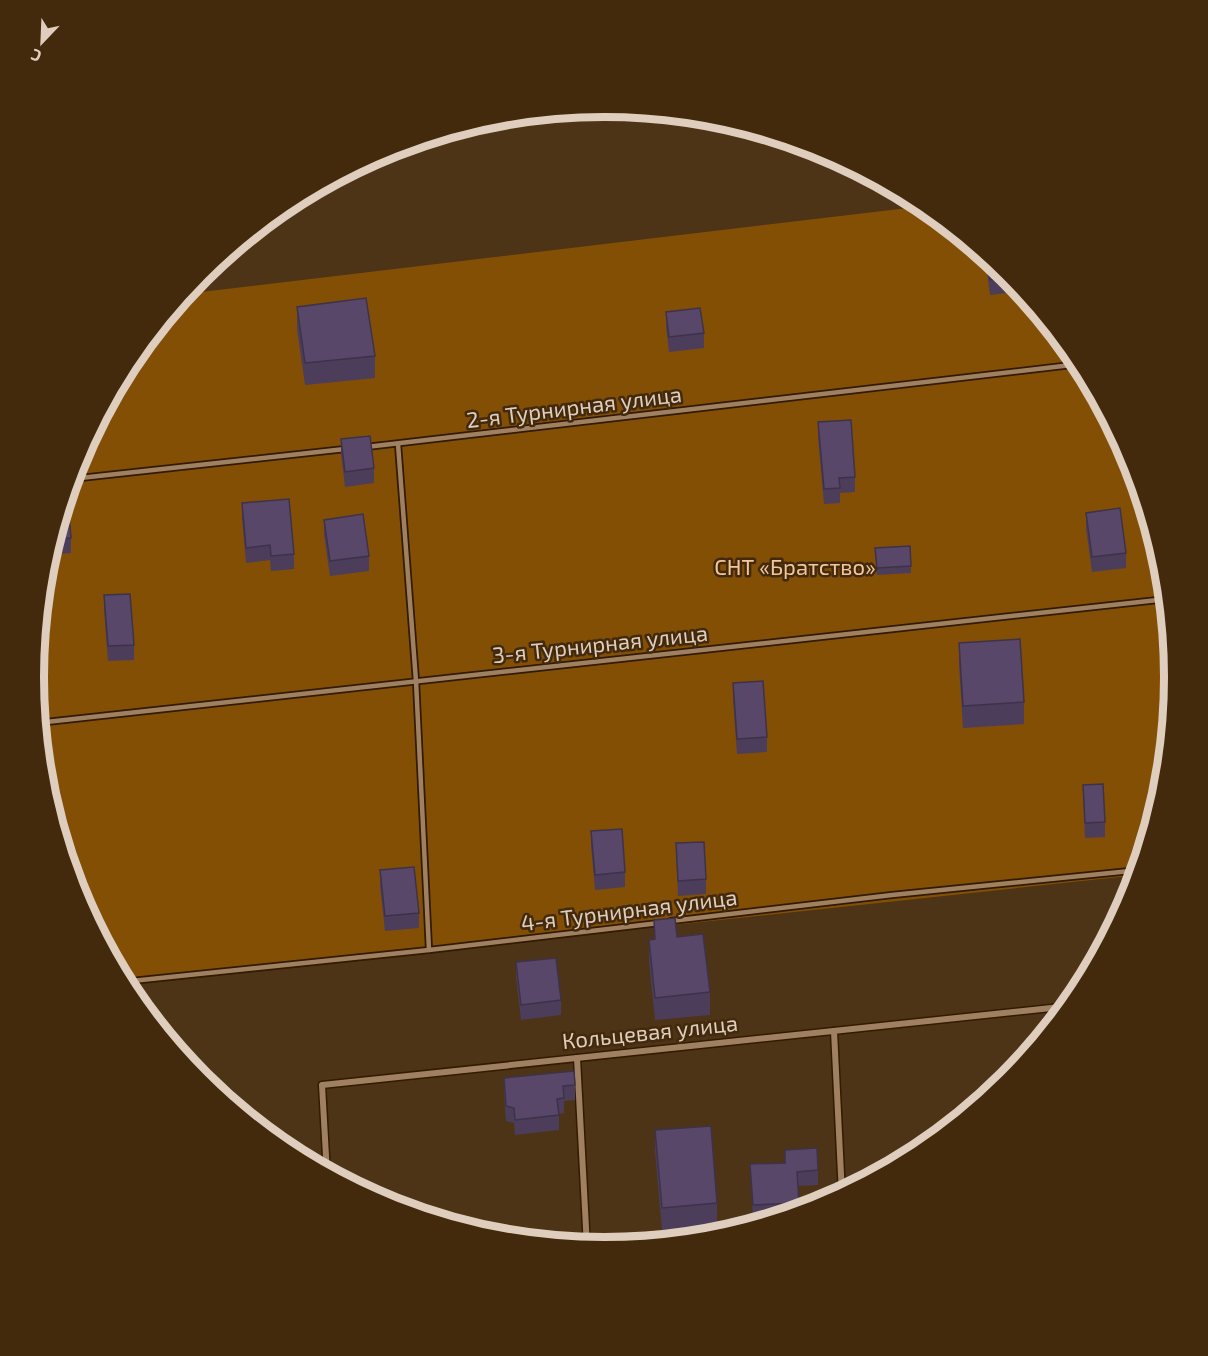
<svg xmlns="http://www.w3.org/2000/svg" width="1208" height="1356" viewBox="0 0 1208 1356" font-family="'Exo 2',sans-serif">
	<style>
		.green { fill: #834f05 }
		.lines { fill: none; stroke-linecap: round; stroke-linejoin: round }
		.service-casing { stroke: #331b00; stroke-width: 8 }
		.minor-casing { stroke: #331b00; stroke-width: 9 }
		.service { stroke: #9f8162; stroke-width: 4.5 }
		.minor { stroke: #9f8162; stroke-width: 6 }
		.wall { fill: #4c3d5a }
		.building { fill: #584769; stroke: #3e324a; stroke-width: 1.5 }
		.labels { text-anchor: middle; stroke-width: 5; stroke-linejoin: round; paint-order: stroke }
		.street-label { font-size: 22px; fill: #dfcebe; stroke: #432a0c }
		.park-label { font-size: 22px; fill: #f2c79c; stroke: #432a0c }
		.rim { fill: none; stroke: #dfcebe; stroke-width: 8 }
	</style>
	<rect width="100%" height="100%" fill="#4e3417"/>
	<path class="green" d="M 925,206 L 1008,274 L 1079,361 L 1132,460 L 1164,567 L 1175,678 L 1164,790 L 1138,875 L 123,984 L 76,896 L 44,789 L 33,678 L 44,566 L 77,459 L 129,360 L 184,294 Z"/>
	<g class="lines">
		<g class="service-casing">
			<g id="service">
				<path d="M 398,444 L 416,681 L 429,950"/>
				<path d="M 366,447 L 1080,364"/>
				<path d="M 71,479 L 345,449"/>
				<path d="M 37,723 L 1167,599"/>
				<path d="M 671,921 L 892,895 L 1140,870"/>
				<path d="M 122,982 L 429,950 L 659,923"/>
			</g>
		</g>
		<g class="minor-casing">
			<g id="minor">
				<path d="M 834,1031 L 842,1195"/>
				<path d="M 577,1058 L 587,1247"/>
				<path d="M 327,1174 L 322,1085 L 1070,1006"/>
			</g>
		</g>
		<use href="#service" class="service"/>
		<use href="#minor" class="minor"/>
	</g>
	<g class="wall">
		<path d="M 986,256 L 1008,274 L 1022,291 L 990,295 L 986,264 Z"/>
		<path d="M 297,307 L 375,356 L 375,378 L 305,385 L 297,329 Z"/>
		<path d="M 666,312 L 704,333 L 704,348 L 669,352 L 666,327 Z"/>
		<path d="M 818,422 L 855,477 L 855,492 L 840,493 L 840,503 L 824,504 L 818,437 Z"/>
		<path d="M 341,439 L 374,468 L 374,483 L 345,487 L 341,454 Z"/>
		<path d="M 67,490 L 71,538 L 71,553 L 48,555 Z"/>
		<path d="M 242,503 L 294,554 L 294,569 L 271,571 L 270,560 L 246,563 L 242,518 Z"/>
		<path d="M 1086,513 L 1126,553 L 1126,568 L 1092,572 L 1086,528 Z"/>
		<path d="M 324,520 L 369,556 L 369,571 L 330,576 L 324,535 Z"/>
		<path d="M 910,546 L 911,573 L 877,575 L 875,548 Z"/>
		<path d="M 104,595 L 134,645 L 134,660 L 108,661 L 104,610 Z"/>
		<path d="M 959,643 L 1024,702 L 1024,724 L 963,728 L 959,665 Z"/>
		<path d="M 733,683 L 767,737 L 767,752 L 737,754 L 733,698 Z"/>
		<path d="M 1083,785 L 1105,822 L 1105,837 L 1085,838 Z"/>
		<path d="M 591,831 L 625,872 L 625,887 L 595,890 L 591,846 Z"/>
		<path d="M 676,843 L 706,879 L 706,894 L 678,896 Z"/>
		<path d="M 380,870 L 419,913 L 419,928 L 385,931 L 380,886 Z"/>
		<path d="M 654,920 L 677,937 L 710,992 L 710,1015 L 655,1020 L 649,962 L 649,940 L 654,939 Z"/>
		<path d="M 516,962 L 561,1000 L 561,1015 L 521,1020 L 516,977 Z"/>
		<path d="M 504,1078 L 575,1085 L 575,1100 L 564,1101 L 564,1113 L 559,1114 L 559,1130 L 515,1135 L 514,1123 L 506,1121 L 504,1093 Z"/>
		<path d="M 655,1130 L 717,1203 L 717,1225 L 662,1230 L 655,1152 Z"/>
		<path d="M 785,1150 L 818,1170 L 818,1185 L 798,1186 L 799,1213 L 780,1218 L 753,1220 L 750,1164 L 785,1163 Z"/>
	</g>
	<g class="building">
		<path d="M 987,257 L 1008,274 L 1010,277 L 990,280 Z"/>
		<path d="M 366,298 L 375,356 L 305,363 L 297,307 Z"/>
		<path d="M 700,308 L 704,333 L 669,337 L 666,312 Z"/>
		<path d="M 851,420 L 855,477 L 839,478 L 840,488 L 824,489 L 818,422 Z"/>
		<path d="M 370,436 L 374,468 L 345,472 L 341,439 Z"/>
		<path d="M 67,490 L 71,538 L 52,540 Z"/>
		<path d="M 289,499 L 294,554 L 271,556 L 270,545 L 246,548 L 242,503 Z"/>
		<path d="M 1120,508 L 1126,553 L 1092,557 L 1086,513 Z"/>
		<path d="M 363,514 L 369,556 L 330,561 L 324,520 Z"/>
		<path d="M 910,546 L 911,566 L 877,568 L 875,548 Z"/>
		<path d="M 130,594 L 134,645 L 108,646 L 104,595 Z"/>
		<path d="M 1020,639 L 1024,702 L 963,706 L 959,643 Z"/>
		<path d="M 763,681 L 767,737 L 737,739 L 733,683 Z"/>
		<path d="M 1103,784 L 1105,822 L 1085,823 L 1083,785 Z"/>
		<path d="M 622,829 L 625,872 L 595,875 L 591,831 Z"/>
		<path d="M 704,842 L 706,879 L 678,881 L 676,843 Z"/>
		<path d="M 414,867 L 419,913 L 385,916 L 380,870 Z"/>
		<path d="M 675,918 L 677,937 L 703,934 L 710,992 L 655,998 L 649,940 L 655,939 L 654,920 Z"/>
		<path d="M 556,958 L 561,1000 L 521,1005 L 516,962 Z"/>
		<path d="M 574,1071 L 575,1085 L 563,1086 L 564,1098 L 557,1099 L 559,1115 L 515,1120 L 514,1108 L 506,1106 L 504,1078 Z"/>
		<path d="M 711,1126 L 717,1203 L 662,1208 L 655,1130 Z"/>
		<path d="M 817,1148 L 818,1170 L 797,1172 L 799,1203 L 753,1205 L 750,1164 L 785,1163 L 785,1150 Z"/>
	</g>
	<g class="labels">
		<g class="street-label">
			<text transform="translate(574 407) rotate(-7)" y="8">2-я Турнирная улица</text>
			<text transform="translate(600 644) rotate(-6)" y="8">3-я Турнирная улица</text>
			<text transform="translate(629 910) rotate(-7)" y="8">4-я Турнирная улица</text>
			<text transform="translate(650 1032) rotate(-6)" y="8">Кольцевая улица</text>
		</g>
		<g class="park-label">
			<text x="795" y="575">СНТ «Братство»</text>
		</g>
	</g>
	<path d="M0 0H1208V1356H0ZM44 677a560 560 0 1 1 1120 0a560 560 0 1 1-1120 0Z" fill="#432a0c" fill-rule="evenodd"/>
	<path class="rim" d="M44 677a560 560 0 1 1 1120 0a560 560 0 1 1-1120 0Z"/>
	<g transform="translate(42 42) rotate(203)" stroke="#432a0c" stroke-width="4.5" paint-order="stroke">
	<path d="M0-4.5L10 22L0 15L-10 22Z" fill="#dfcebe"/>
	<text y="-9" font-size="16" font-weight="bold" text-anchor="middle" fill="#dfcebe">С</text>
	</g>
</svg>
